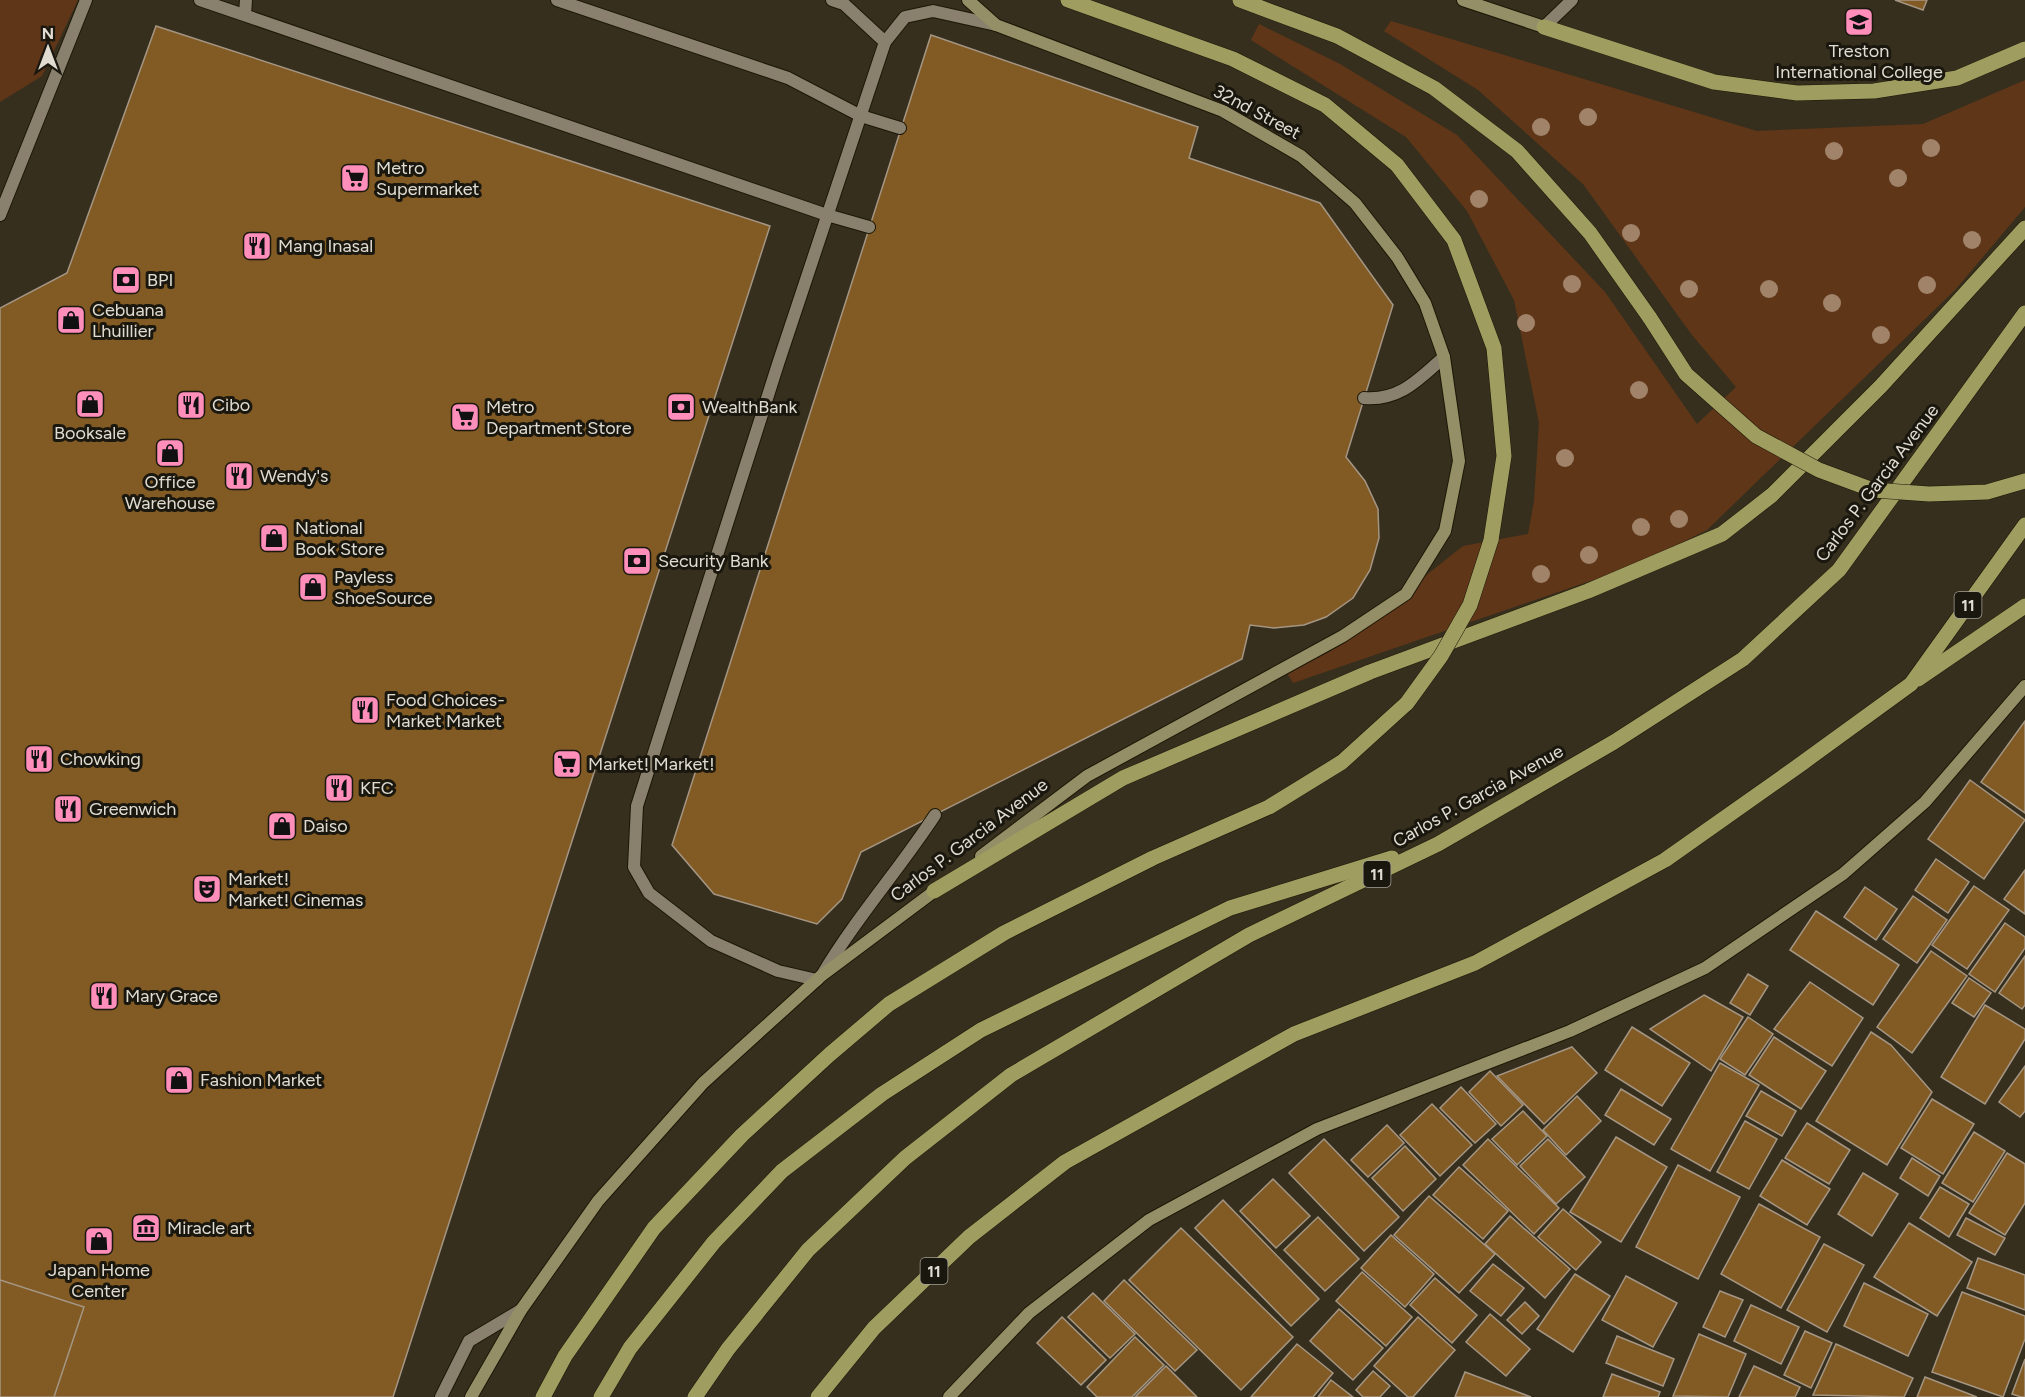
<svg xmlns="http://www.w3.org/2000/svg" width="2025" height="1397" viewBox="0 0 2025 1397" font-family="Figtree,sans-serif">
	<style>
		.green { fill: #603619 }
		.building { fill: #815a24; stroke: #a59684; stroke-width: 1.5 }
		.lines { fill: none; stroke-linecap: round; stroke-linejoin: round }
		.lane-casing { stroke: #1d1706; stroke-width: 14 }
		.street-casing { stroke: #1d1706; stroke-width: 14 }
		.secondary-casing { stroke: #1d1706; stroke-width: 14 }
		.primary-casing { stroke: #1d1706; stroke-width: 16 }
		.lane { stroke: #89816d; stroke-width: 12 }
		.street { stroke: #89816d; stroke-width: 12 }
		.secondary { stroke: #958f67; stroke-width: 12 }
		.primary { stroke: #a09d61; stroke-width: 15 }
		.primary-bridge-casing { stroke: #1d1706; stroke-width: 16; stroke-linecap: butt }
		.primary-bridge { stroke: #a09d61; stroke-width: 15 }
		.tree { fill: #a1836a }
		.labels { text-anchor: middle; stroke-width: 6; stroke-linejoin: round; paint-order: stroke }
		.shield { fill: #1a170f; stroke: #a5a197; stroke-width: 1.5 }
		.shield-label { font-size: 16px; font-weight: bold; fill: #e1dcd1 }
		.poi-label { font-size: 18px; fill: #e1dcd1; stroke: #1a170f; text-anchor: start }
		.street-label { font-size: 18px; fill: #e1dcd1; stroke: #1a170f }
	</style>
	<rect width="100%" height="100%" fill="#362f1d"/>
	<g class="green">
		<path d="M 0,0 L 78,0 L 42,76 L 0,102 Z"/>
		<path d="M 1391,21 L 1757,131 L 1923,124 L 2025,80 L 2025,207 L 1956,289 L 1707,530 L 1631,567 L 1293,683 L 1287,673 L 1329,652 L 1463,546 L 1528,534 L 1534,501 L 1539,423 L 1514,300 L 1467,211 L 1406,137 L 1251,40 L 1259,24 L 1340,64 L 1457,135 L 1605,292 L 1697,424 L 1736,387 L 1692,335 L 1583,184 L 1478,90 L 1384,31 Z"/>
	</g>
	<g class="building">
		<path d="M 1895,0 L 1927,0 L 1923,10 Z"/>
		<path d="M 156,26 L 770,226 L 393,1397 L 0,1397 L 0,308 L 67,273 Z"/>
		<path d="M 931,35 L 1198,127 L 1189,158 L 1320,203 L 1393,305 L 1346,457 L 1365,481 L 1378,509 L 1379,538 L 1370,570 L 1353,598 L 1326,617 L 1304,625 L 1274,628 L 1250,625 L 1242,659 L 861,852 L 842,899 L 817,924 L 714,894 L 672,845 Z"/>
		<path d="M 2025,721 L 2025,813 L 1981,782 Z"/>
		<path d="M 1970,780 L 2025,820 L 1984,879 L 1928,839 Z"/>
		<path d="M 1936,859 L 1969,882 L 1948,913 L 1915,890 Z"/>
		<path d="M 2025,870 L 2025,914 L 2004,899 Z"/>
		<path d="M 1974,886 L 2009,910 L 1967,969 L 1932,945 Z"/>
		<path d="M 1865,887 L 1897,909 L 1876,940 L 1844,917 Z"/>
		<path d="M 1913,896 L 1947,920 L 1917,963 L 1883,939 Z"/>
		<path d="M 1816,911 L 1899,965 L 1873,1005 L 1790,950 Z"/>
		<path d="M 2005,923 L 2025,937 L 2025,948 L 1995,992 L 1969,974 Z"/>
		<path d="M 1931,951 L 1967,976 L 1912,1053 L 1877,1027 Z"/>
		<path d="M 2025,956 L 2025,1005 L 2022,1009 L 1999,993 Z"/>
		<path d="M 1748,974 L 1768,986 L 1750,1015 L 1730,1003 Z"/>
		<path d="M 1969,978 L 1991,993 L 1974,1017 L 1952,1003 Z"/>
		<path d="M 1810,982 L 1863,1018 L 1832,1066 L 1774,1029 Z"/>
		<path d="M 1704,995 L 1743,1017 L 1711,1071 L 1650,1029 Z"/>
		<path d="M 1985,1005 L 2025,1029 L 2025,1039 L 1985,1104 L 1941,1077 Z"/>
		<path d="M 1748,1017 L 1773,1034 L 1745,1075 L 1720,1059 Z"/>
		<path d="M 1632,1027 L 1690,1063 L 1662,1106 L 1605,1070 Z"/>
		<path d="M 1871,1032 L 1891,1045 L 1932,1092 L 1887,1165 L 1816,1121 Z"/>
		<path d="M 1774,1037 L 1826,1071 L 1801,1109 L 1749,1075 Z"/>
		<path d="M 1572,1047 L 1597,1073 L 1544,1124 L 1497,1076 Z"/>
		<path d="M 1720,1063 L 1759,1085 L 1710,1171 L 1671,1149 Z"/>
		<path d="M 2025,1066 L 2025,1111 L 2020,1117 L 1999,1102 Z"/>
		<path d="M 1490,1071 L 1523,1105 L 1501,1126 L 1469,1092 Z"/>
		<path d="M 1461,1087 L 1496,1124 L 1475,1143 L 1440,1108 Z"/>
		<path d="M 1621,1089 L 1671,1119 L 1654,1145 L 1605,1115 Z"/>
		<path d="M 1761,1091 L 1796,1111 L 1782,1136 L 1746,1116 Z"/>
		<path d="M 1577,1096 L 1601,1121 L 1566,1155 L 1543,1130 Z"/>
		<path d="M 1932,1099 L 1974,1124 L 1943,1174 L 1901,1148 Z"/>
		<path d="M 1432,1104 L 1472,1145 L 1440,1176 L 1400,1135 Z"/>
		<path d="M 1523,1111 L 1547,1136 L 1517,1165 L 1492,1139 Z"/>
		<path d="M 1745,1121 L 1777,1139 L 1749,1189 L 1717,1172 Z"/>
		<path d="M 1807,1123 L 1850,1150 L 1829,1184 L 1785,1158 Z"/>
		<path d="M 1387,1125 L 1404,1143 L 1368,1177 L 1351,1160 Z"/>
		<path d="M 1974,1132 L 2005,1151 L 1973,1202 L 1942,1183 Z"/>
		<path d="M 1616,1137 L 1667,1167 L 1621,1242 L 1570,1212 Z"/>
		<path d="M 1324,1139 L 1399,1217 L 1364,1251 L 1289,1173 Z"/>
		<path d="M 1488,1139 L 1559,1208 L 1534,1234 L 1463,1165 Z"/>
		<path d="M 1548,1139 L 1585,1177 L 1556,1204 L 1520,1166 Z"/>
		<path d="M 1405,1146 L 1436,1179 L 1403,1211 L 1372,1178 Z"/>
		<path d="M 2007,1153 L 2025,1164 L 2025,1203 L 2005,1235 L 1969,1213 Z"/>
		<path d="M 1912,1158 L 1940,1176 L 1928,1196 L 1900,1178 Z"/>
		<path d="M 1782,1160 L 1830,1189 L 1807,1225 L 1760,1196 Z"/>
		<path d="M 1678,1165 L 1740,1197 L 1698,1279 L 1636,1247 Z"/>
		<path d="M 1459,1167 L 1508,1211 L 1483,1239 L 1433,1195 Z"/>
		<path d="M 1863,1173 L 1898,1194 L 1872,1236 L 1838,1214 Z"/>
		<path d="M 1273,1179 L 1310,1216 L 1276,1248 L 1240,1211 Z"/>
		<path d="M 1940,1187 L 1969,1204 L 1949,1237 L 1920,1218 Z"/>
		<path d="M 1429,1196 L 1495,1254 L 1459,1293 L 1394,1235 Z"/>
		<path d="M 1223,1200 L 1319,1299 L 1291,1326 L 1195,1228 Z"/>
		<path d="M 1759,1204 L 1820,1237 L 1781,1308 L 1721,1274 Z"/>
		<path d="M 1563,1209 L 1601,1242 L 1576,1270 L 1538,1237 Z"/>
		<path d="M 1510,1216 L 1570,1269 L 1545,1298 L 1485,1244 Z"/>
		<path d="M 1318,1217 L 1359,1259 L 1325,1291 L 1284,1250 Z"/>
		<path d="M 1966,1218 L 2005,1238 L 1995,1255 L 1957,1235 Z"/>
		<path d="M 1909,1223 L 1972,1262 L 1937,1316 L 1874,1277 Z"/>
		<path d="M 1181,1228 L 1293,1337 L 1241,1390 L 1129,1280 Z"/>
		<path d="M 1391,1235 L 1434,1274 L 1405,1307 L 1361,1268 Z"/>
		<path d="M 1824,1244 L 1864,1265 L 1827,1332 L 1787,1310 Z"/>
		<path d="M 1978,1258 L 2025,1275 L 2025,1310 L 1967,1288 Z"/>
		<path d="M 1493,1264 L 1524,1288 L 1501,1316 L 1470,1291 Z"/>
		<path d="M 1362,1272 L 1412,1317 L 1386,1346 L 1336,1301 Z"/>
		<path d="M 1575,1274 L 1610,1296 L 1573,1352 L 1537,1329 Z"/>
		<path d="M 1626,1276 L 1677,1303 L 1653,1347 L 1602,1320 Z"/>
		<path d="M 1435,1278 L 1477,1315 L 1452,1343 L 1410,1305 Z"/>
		<path d="M 0,1280 L 84,1307 L 54,1397 L 0,1397 Z"/>
		<path d="M 1124,1280 L 1197,1350 L 1175,1371 L 1104,1301 Z"/>
		<path d="M 1864,1283 L 1928,1314 L 1908,1356 L 1844,1326 Z"/>
		<path d="M 1720,1291 L 1743,1300 L 1725,1337 L 1703,1327 Z"/>
		<path d="M 1962,1292 L 2025,1316 L 2025,1339 L 2003,1397 L 1932,1372 Z"/>
		<path d="M 1093,1293 L 1135,1334 L 1110,1358 L 1068,1317 Z"/>
		<path d="M 1525,1302 L 1539,1316 L 1522,1334 L 1507,1320 Z"/>
		<path d="M 1751,1305 L 1799,1327 L 1781,1364 L 1734,1341 Z"/>
		<path d="M 1339,1309 L 1383,1348 L 1353,1380 L 1310,1341 Z"/>
		<path d="M 1490,1314 L 1530,1349 L 1506,1376 L 1466,1342 Z"/>
		<path d="M 1062,1317 L 1106,1360 L 1081,1385 L 1037,1343 Z"/>
		<path d="M 1418,1317 L 1455,1350 L 1413,1397 L 1408,1397 L 1374,1366 Z"/>
		<path d="M 1805,1331 L 1832,1343 L 1811,1388 L 1784,1375 Z"/>
		<path d="M 1699,1334 L 1746,1354 L 1728,1397 L 1673,1396 Z"/>
		<path d="M 1617,1336 L 1674,1359 L 1663,1386 L 1606,1363 Z"/>
		<path d="M 1135,1337 L 1164,1365 L 1132,1397 L 1097,1397 L 1087,1387 Z"/>
		<path d="M 1297,1344 L 1333,1373 L 1313,1397 L 1251,1397 Z"/>
		<path d="M 1836,1344 L 1913,1378 L 1904,1397 L 1813,1395 Z"/>
		<path d="M 2025,1359 L 2025,1397 L 2021,1397 L 2012,1394 Z"/>
		<path d="M 1166,1366 L 1197,1397 L 1135,1397 Z"/>
		<path d="M 1754,1366 L 1800,1387 L 1795,1397 L 1739,1397 Z"/>
		<path d="M 1373,1371 L 1390,1386 L 1380,1397 L 1363,1397 L 1356,1390 Z"/>
		<path d="M 1465,1372 L 1531,1397 L 1455,1397 Z"/>
		<path d="M 1612,1374 L 1660,1392 L 1658,1397 L 1603,1397 Z"/>
		<path d="M 1925,1377 L 1977,1397 L 1917,1397 Z"/>
		<path d="M 1331,1380 L 1353,1397 L 1318,1397 Z"/>
	</g>
	<g class="lines">
		<g class="lane-casing">
			<g id="lane">
				<path d="M 200,0 L 827,215 L 869,227"/>
				<path d="M 557,0 L 788,78 L 861,116 L 900,128"/>
				<path d="M 832,0 L 844,4 L 885,42"/>
				<path d="M 245,14 L 246,0"/>
				<path d="M 0,215 L 86,0"/>
				<path d="M 1364,398 C 1400,401 1419,379 1444,357"/>
				<path d="M 822,975 C 855,919 899,870 935,815"/>
				<path d="M 817,980 L 778,971 L 711,941 L 649,893 L 634,867 L 637,806 L 778,364 L 885,42 L 905,17 L 933,11 L 996,25"/>
				<path d="M 441,1397 L 469,1341 L 521,1310"/>
			</g>
		</g>
		<g class="street-casing">
			<path id="street" d="M 1544,27 L 1572,0"/>
		</g>
		<g class="secondary-casing">
			<g id="secondary">
				<path d="M 968,0 L 996,25 L 1223,111 L 1301,156 L 1355,203 L 1397,257 L 1425,303 L 1444,357 L 1459,461 L 1445,531 L 1406,594 L 1343,636 L 1087,776 L 981,856"/>
				<path d="M 1463,0 L 1544,27"/>
				<path d="M 471,1397 L 521,1310 L 598,1201 L 703,1083 L 821,976 L 940,887"/>
				<path d="M 949,1397 L 1029,1313 L 1149,1220 L 1317,1129 L 1570,1031 L 1705,968 L 1843,874 L 1925,802 L 2025,686"/>
			</g>
		</g>
		<g class="primary-casing">
			<g id="primary">
				<path d="M 1068,0 L 1233,59 L 1325,105 L 1397,165 L 1454,240 L 1494,348 L 1504,456 L 1491,540"/>
				<path d="M 1240,0 L 1337,36 L 1434,88 L 1517,151 L 1590,233 L 1650,318"/>
				<path d="M 1544,27 L 1714,82 L 1797,93 L 1874,91 L 1957,78 L 2025,49"/>
				<path d="M 1918,679 L 2025,606"/>
				<path d="M 934,891 L 1123,778 L 1370,672 L 1588,591 L 1722,534 L 1772,495 L 1881,386 L 2025,228"/>
				<path d="M 543,1397 L 565,1356 L 654,1228 L 742,1135 L 829,1055 L 889,1004 L 1004,933 L 1153,858 L 1269,807 L 1342,762 L 1407,703"/>
				<path d="M 601,1397 L 630,1348 L 714,1242 L 782,1171 L 882,1094 L 981,1030 L 1230,908 L 1392,858"/>
				<path d="M 695,1397 L 728,1349 L 808,1250 L 905,1158 L 1011,1075 L 1249,935 L 1438,844 L 1614,742 L 1743,659 L 1839,570 L 2025,313"/>
				<path d="M 818,1397 L 874,1328 L 969,1237 L 1065,1162 L 1294,1034 L 1475,963 L 1665,860 L 1801,764 L 1911,684 L 2025,525"/>
			</g>
		</g>
		<use href="#lane" class="lane"/>
		<use href="#street" class="street"/>
		<use href="#secondary" class="secondary"/>
		<use href="#primary" class="primary"/>
		<g class="primary-bridge-casing">
			<g id="primary-bridge">
				<path d="M 1650,318 L 1686,374 L 1756,436 L 1819,470 L 1873,490 L 1929,494 L 1987,492 L 2025,481"/>
				<path d="M 1407,703 L 1441,656 L 1470,605 L 1491,540"/>
			</g>
		</g>
		<use href="#primary-bridge" class="primary-bridge"/>
	</g>
	<g class="tree">
		<circle cx="1588" cy="117" r="9"/>
		<circle cx="1541" cy="127" r="9"/>
		<circle cx="1931" cy="148" r="9"/>
		<circle cx="1834" cy="151" r="9"/>
		<circle cx="1898" cy="178" r="9"/>
		<circle cx="1479" cy="199" r="9"/>
		<circle cx="1631" cy="233" r="9"/>
		<circle cx="1972" cy="240" r="9"/>
		<circle cx="1572" cy="284" r="9"/>
		<circle cx="1927" cy="285" r="9"/>
		<circle cx="1689" cy="289" r="9"/>
		<circle cx="1769" cy="289" r="9"/>
		<circle cx="1832" cy="303" r="9"/>
		<circle cx="1526" cy="323" r="9"/>
		<circle cx="1881" cy="335" r="9"/>
		<circle cx="1639" cy="390" r="9"/>
		<circle cx="1565" cy="458" r="9"/>
		<circle cx="1679" cy="519" r="9"/>
		<circle cx="1641" cy="527" r="9"/>
		<circle cx="1589" cy="555" r="9"/>
		<circle cx="1541" cy="574" r="9"/>
	</g>
	<defs>
		<g id="university-square" transform="scale(1.5)"><rect x="-9" y="-9" width="18" height="18" rx="4" fill="#ff8eba" stroke="#1a170f"/><path d="M0-5L7-2L0 1L-7-2ZM-4 1L0 2.5L4 1V4Q0 6-4 4Z" fill="#111"/></g>
		<g id="supermarket-square" transform="scale(1.5)"><rect x="-9" y="-9" width="18" height="18" rx="4" fill="#ff8eba" stroke="#1a170f"/><path d="M-6-5.5h2.5l.6 2H6L4.5 2H-2.5L-4.4-4H-6ZM-1.5 3.2a1.3 1.3 0 1 0 .1 0ZM3 3.2a1.3 1.3 0 1 0 .1 0Z" fill="#111"/></g>
		<g id="restaurant-square" transform="scale(1.5)"><rect x="-9" y="-9" width="18" height="18" rx="4" fill="#ff8eba" stroke="#1a170f"/><path d="M-5-6h1v4h1v-4h1v4h1v-4h1v5L-1.5 .5V6h-2V.5L-5-1ZM5-6V6H3V1.5H1.5Q1.5-4 5-6Z" fill="#111"/></g>
		<g id="bank-square" transform="scale(1.5)"><rect x="-9" y="-9" width="18" height="18" rx="4" fill="#ff8eba" stroke="#1a170f"/><path d="M-6-4H6V4H-6ZM0-2.3a2.3 2.3 0 1 0 0 4.6a2.3 2.3 0 1 0 0-4.6Z" fill="#111"/></g>
		<g id="shop-square" transform="scale(1.5)"><rect x="-9" y="-9" width="18" height="18" rx="4" fill="#ff8eba" stroke="#1a170f"/><path d="M-5-2.5h2.3a2.7 3.5 0 0 1 5.4 0H5L5.5 6h-11ZM-1.5-2.5h3a1.5 2.3 0 0 0-3 0Z" fill="#111"/></g>
		<g id="theatre-square" transform="scale(1.5)"><rect x="-9" y="-9" width="18" height="18" rx="4" fill="#ff8eba" stroke="#1a170f"/><path d="M-5-5.5Q0-4 5-5.5V0Q5 5 0 6Q-5 5-5 0ZM-3.3-2.5H-1v1.5H-3.3ZM1-2.5H3.3v1.5H1ZM-2.8 1Q0 5.5 2.8 1Z" fill="#111"/></g>
		<g id="museum-square" transform="scale(1.5)"><rect x="-9" y="-9" width="18" height="18" rx="4" fill="#ff8eba" stroke="#1a170f"/><path d="M0-6L6-3V-2H-6V-3ZM-5-1h2V3h-2ZM-1-1h2V3h-2ZM3-1h2V3H3ZM-6 4H6V6H-6Z" fill="#111"/></g>
	</defs>
	<g fill-rule="evenodd">
		<use href="#university-square" x="1859" y="22"/>
		<use href="#supermarket-square" x="355" y="178"/>
		<use href="#restaurant-square" x="257" y="246"/>
		<use href="#bank-square" x="126" y="280"/>
		<use href="#shop-square" x="71" y="320"/>
		<use href="#shop-square" x="90" y="404"/>
		<use href="#restaurant-square" x="191" y="405"/>
		<use href="#bank-square" x="681" y="407"/>
		<use href="#supermarket-square" x="465" y="417"/>
		<use href="#shop-square" x="170" y="453"/>
		<use href="#restaurant-square" x="239" y="476"/>
		<use href="#shop-square" x="274" y="538"/>
		<use href="#bank-square" x="637" y="561"/>
		<use href="#shop-square" x="313" y="587"/>
		<use href="#restaurant-square" x="365" y="710"/>
		<use href="#restaurant-square" x="39" y="759"/>
		<use href="#supermarket-square" x="567" y="764"/>
		<use href="#restaurant-square" x="339" y="788"/>
		<use href="#restaurant-square" x="68" y="809"/>
		<use href="#shop-square" x="282" y="826"/>
		<use href="#theatre-square" x="207" y="889"/>
		<use href="#restaurant-square" x="104" y="996"/>
		<use href="#shop-square" x="179" y="1080"/>
		<use href="#museum-square" x="146" y="1228"/>
		<use href="#shop-square" x="99" y="1241"/>
	</g>
	<g class="labels">
		<g class="shield">
			<rect x="1954.5" y="592" width="27" height="26" rx="4.5"/>
			<rect x="1363.5" y="861" width="27" height="26" rx="4.5"/>
			<rect x="920.5" y="1258" width="27" height="26" rx="4.5"/>
		</g>
		<g class="shield-label">
			<text x="1968" y="611">11</text>
			<text x="1377" y="880">11</text>
			<text x="934" y="1277">11</text>
		</g>
		<g class="poi-label">
			<text x="1859" y="57" text-anchor="middle">Treston<tspan x="1859" dy="21">International College</tspan></text>
			<text x="376" y="174">Metro<tspan x="376" dy="21">Supermarket</tspan></text>
			<text x="278" y="252">Mang Inasal</text>
			<text x="147" y="286">BPI</text>
			<text x="92" y="316">Cebuana<tspan x="92" dy="21">Lhuillier</tspan></text>
			<text x="212" y="411">Cibo</text>
			<text x="486" y="413">Metro<tspan x="486" dy="21">Department Store</tspan></text>
			<text x="702" y="413">WealthBank</text>
			<text x="90" y="439" text-anchor="middle">Booksale</text>
			<text x="260" y="482">Wendy's</text>
			<text x="170" y="488" text-anchor="middle">Office<tspan x="170" dy="21">Warehouse</tspan></text>
			<text x="295" y="534">National<tspan x="295" dy="21">Book Store</tspan></text>
			<text x="658" y="567">Security Bank</text>
			<text x="334" y="583">Payless<tspan x="334" dy="21">ShoeSource</tspan></text>
			<text x="386" y="706">Food Choices-<tspan x="386" dy="21">Market Market</tspan></text>
			<text x="60" y="765">Chowking</text>
			<text x="588" y="770">Market! Market!</text>
			<text x="360" y="794">KFC</text>
			<text x="89" y="815">Greenwich</text>
			<text x="303" y="832">Daiso</text>
			<text x="228" y="885">Market!<tspan x="228" dy="21">Market! Cinemas</tspan></text>
			<text x="125" y="1002">Mary Grace</text>
			<text x="200" y="1086">Fashion Market</text>
			<text x="167" y="1234">Miracle art</text>
			<text x="99" y="1276" text-anchor="middle">Japan Home<tspan x="99" dy="21">Center</tspan></text>
		</g>
		<g class="street-label">
			<text transform="translate(1257 112) rotate(28)" y="6">32nd Street</text>
			<text transform="translate(1877 483) rotate(-53)" y="6">Carlos P. Garcia Avenue</text>
			<text transform="translate(1478 796) rotate(-29)" y="6">Carlos P. Garcia Avenue</text>
			<text transform="translate(969 840) rotate(-37)" y="6">Carlos P. Garcia Avenue</text>
		</g>
	</g>
	<g transform="translate(48 48)" stroke="#1a170f" stroke-width="4.5" paint-order="stroke">
	<path d="M0-4.5L10 22L0 15L-10 22Z" fill="#e1dcd1"/>
	<text y="-9" font-size="16" font-weight="bold" text-anchor="middle" fill="#e1dcd1">N</text>
	</g>
</svg>
